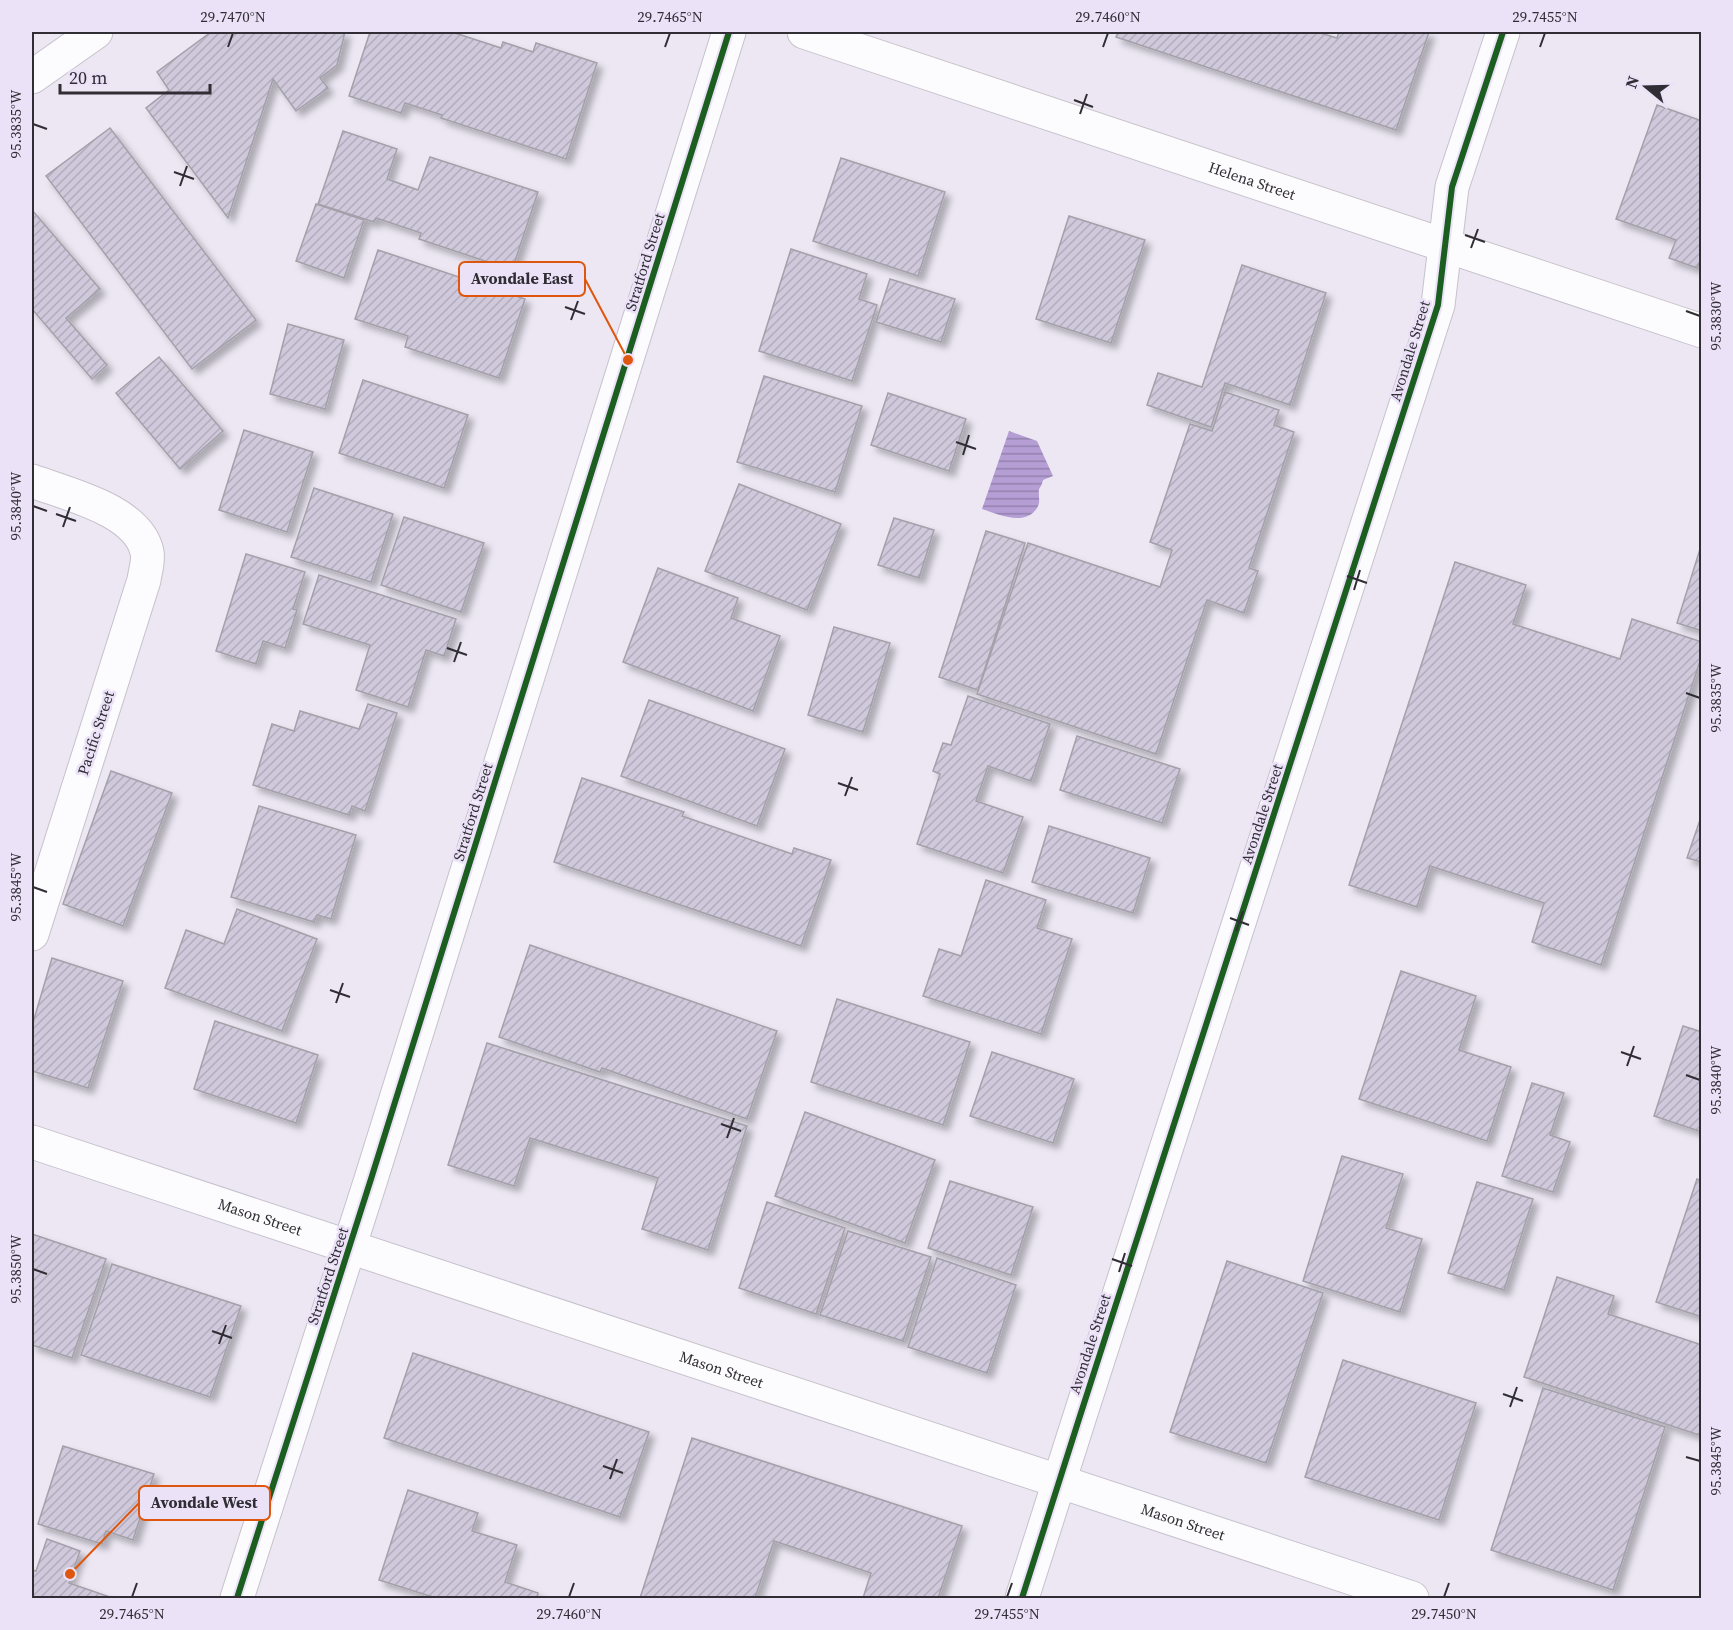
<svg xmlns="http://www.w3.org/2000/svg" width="1733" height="1630" viewBox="0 0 1733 1630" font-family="'Source Serif 4',serif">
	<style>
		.water { fill: url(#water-rules) }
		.building { fill: url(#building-hatch); stroke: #a3a0a9; stroke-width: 1.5; filter: url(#shadow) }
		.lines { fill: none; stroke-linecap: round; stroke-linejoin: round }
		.minor-casing { stroke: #c6c2cc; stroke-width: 35 }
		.minor { stroke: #fcfbfd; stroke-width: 33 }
		.cycleway-casing { stroke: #ebe2f8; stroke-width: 10 }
		.cycleway { stroke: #1b5e20; stroke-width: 6 }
		.ticks { fill: none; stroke: #302d35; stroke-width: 2 }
		.labels { text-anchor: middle; stroke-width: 5; stroke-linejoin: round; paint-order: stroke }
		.street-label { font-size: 15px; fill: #302d35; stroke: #ebe2f8 }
		.leader { fill: none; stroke: #df570e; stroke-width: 2 }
		.callout-dot { fill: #df570e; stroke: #ebe2f8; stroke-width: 2 }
		.callout { fill: #ebe2f8; stroke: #df570e; stroke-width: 2 }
		.callout-label { font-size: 16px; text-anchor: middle; font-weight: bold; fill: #302d35 }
		.neatline { fill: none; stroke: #302d35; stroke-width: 2 }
		.ticks-label { font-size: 15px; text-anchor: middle; fill: #302d35 }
	</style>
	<defs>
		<pattern id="water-rules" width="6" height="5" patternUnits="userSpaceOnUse" patternTransform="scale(1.5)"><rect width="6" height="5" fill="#b59ed4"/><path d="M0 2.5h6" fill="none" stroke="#9481ad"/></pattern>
		<pattern id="building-hatch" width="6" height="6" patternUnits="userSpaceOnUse" patternTransform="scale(1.5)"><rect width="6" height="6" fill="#d0c8db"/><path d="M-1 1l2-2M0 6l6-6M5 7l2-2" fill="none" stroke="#b3acbd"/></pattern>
		<filter id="shadow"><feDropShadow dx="5.5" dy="5.5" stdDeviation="3" flood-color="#0004"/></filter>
	</defs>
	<rect width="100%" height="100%" fill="#ece7f3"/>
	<path class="water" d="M 1009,431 L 1037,441 L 1053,476 L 1043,480 C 1043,482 1040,488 1039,489 C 1038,496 1041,502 1037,508 C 1025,527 998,514 982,509 Z"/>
	<g class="building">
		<path d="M 211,32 L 345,32 L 337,65 L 320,78 L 328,88 L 296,111 L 273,79 L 228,218 L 146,108 L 169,90 L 157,72 Z"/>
		<path d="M 370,32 L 452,32 L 501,48 L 503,42 L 533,52 L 536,43 L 597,63 L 566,159 L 441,118 L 442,115 L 405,103 L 401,113 L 349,96 Z"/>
		<path d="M 1118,32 L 1317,32 L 1337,38 L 1339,32 L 1429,32 L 1396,130 L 1116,37 Z"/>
		<path d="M 1657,105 L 1702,121 L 1702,257 L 1697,268 L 1669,258 L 1676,240 L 1616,219 Z"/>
		<path d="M 110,128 L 256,320 L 192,369 L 46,176 Z"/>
		<path d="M 343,131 L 397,149 L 387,179 L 418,190 L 430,157 L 538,192 L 512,270 L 419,239 L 421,233 L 376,218 L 374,222 L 318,204 Z"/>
		<path d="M 841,158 L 945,192 L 918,276 L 813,241 Z"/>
		<path d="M 316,204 L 364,220 L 344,278 L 296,261 Z"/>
		<path d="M 32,210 L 100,289 L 66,318 L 107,365 L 92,379 L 32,309 Z"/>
		<path d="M 1069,216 L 1145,240 L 1111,343 L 1036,319 Z"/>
		<path d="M 791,249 L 867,274 L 859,299 L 877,305 L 852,381 L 759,351 Z"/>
		<path d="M 378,250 L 525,299 L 499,378 L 405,347 L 408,336 L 355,319 Z"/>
		<path d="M 1242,265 L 1326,293 L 1290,405 L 1225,383 L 1211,427 L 1147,405 L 1158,373 L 1202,387 Z"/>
		<path d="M 890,279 L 955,299 L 941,342 L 876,322 Z"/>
		<path d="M 288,324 L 344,340 L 325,409 L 270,394 Z"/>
		<path d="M 159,357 L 223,431 L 180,469 L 116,393 Z"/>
		<path d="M 764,376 L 862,406 L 835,492 L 737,462 Z"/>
		<path d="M 363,380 L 468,415 L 444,488 L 339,453 Z"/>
		<path d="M 1225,392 L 1279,410 L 1274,425 L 1294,432 L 1249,568 L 1258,571 L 1244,613 L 1207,600 L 1156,754 L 977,694 L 1028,543 L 1160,587 L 1172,550 L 1150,542 L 1190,424 L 1212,431 Z"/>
		<path d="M 888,393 L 966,419 L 949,471 L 871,445 Z"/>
		<path d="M 244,430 L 313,452 L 287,532 L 219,510 Z"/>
		<path d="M 739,484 L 841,524 L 807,610 L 705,571 Z"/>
		<path d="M 314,488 L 393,514 L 371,582 L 291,557 Z"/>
		<path d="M 404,517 L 484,543 L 461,612 L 381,585 Z"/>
		<path d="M 894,518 L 934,530 L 919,578 L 878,565 Z"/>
		<path d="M 986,531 L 1025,543 L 978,690 L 939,677 Z"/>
		<path d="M 1700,549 L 1702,550 L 1702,631 L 1677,623 Z"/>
		<path d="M 246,554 L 305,572 L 293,609 L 297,610 L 285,648 L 263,641 L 256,664 L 216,651 Z"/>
		<path d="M 1455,562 L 1526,585 L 1513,624 L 1620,659 L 1632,619 L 1702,642 L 1702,655 L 1601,965 L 1532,942 L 1544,903 L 1430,866 L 1417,907 L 1349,885 Z"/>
		<path d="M 658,568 L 738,598 L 731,618 L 780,636 L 753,711 L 623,662 Z"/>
		<path d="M 319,575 L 456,619 L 444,656 L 426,650 L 408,707 L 356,690 L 370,645 L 303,624 Z"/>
		<path d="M 834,627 L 890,643 L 863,732 L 808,715 Z"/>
		<path d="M 968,696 L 1050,724 L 1031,781 L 988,766 L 976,801 L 1023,817 L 1003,873 L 917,844 L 940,774 L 933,771 L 943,743 L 951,745 Z"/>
		<path d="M 649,700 L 785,749 L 757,826 L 621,776 Z"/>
		<path d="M 368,704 L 397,713 L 365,811 L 352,806 L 349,815 L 253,785 L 272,724 L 294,731 L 300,711 L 359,729 Z"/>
		<path d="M 1077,736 L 1180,769 L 1162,823 L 1060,790 Z"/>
		<path d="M 111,771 L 172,793 L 123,926 L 63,904 Z"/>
		<path d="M 582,778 L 684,812 L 682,816 L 792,854 L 794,848 L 831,860 L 801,946 L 554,862 Z"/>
		<path d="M 259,806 L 356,835 L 331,919 L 317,915 L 314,922 L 231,897 Z"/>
		<path d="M 1702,814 L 1702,862 L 1687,858 Z"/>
		<path d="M 1049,826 L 1150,858 L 1133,913 L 1032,882 Z"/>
		<path d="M 986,880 L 1046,900 L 1037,928 L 1072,939 L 1041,1034 L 923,996 L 939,949 L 961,956 Z"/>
		<path d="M 237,909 L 317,939 L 282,1031 L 165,988 L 186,930 L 224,944 Z"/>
		<path d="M 530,945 L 777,1031 L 747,1119 L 602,1068 L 600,1072 L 499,1037 Z"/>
		<path d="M 52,958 L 123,981 L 88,1088 L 32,1071 L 32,1026 Z"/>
		<path d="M 1401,971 L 1476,996 L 1459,1050 L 1511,1067 L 1487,1141 L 1359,1099 Z"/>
		<path d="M 837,999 L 970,1042 L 943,1125 L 811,1082 Z"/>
		<path d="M 215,1021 L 318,1055 L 296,1123 L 194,1089 Z"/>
		<path d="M 1683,1026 L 1702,1032 L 1702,1132 L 1654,1116 Z"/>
		<path d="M 487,1043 L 747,1126 L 708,1250 L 642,1229 L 658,1178 L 530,1138 L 514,1186 L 448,1165 Z"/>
		<path d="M 992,1052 L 1074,1079 L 1053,1143 L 970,1116 Z"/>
		<path d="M 1532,1083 L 1564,1093 L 1550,1135 L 1570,1142 L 1553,1192 L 1502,1176 Z"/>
		<path d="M 805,1112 L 935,1160 L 905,1243 L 775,1196 Z"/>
		<path d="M 1342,1156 L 1403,1174 L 1386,1228 L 1422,1239 L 1400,1312 L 1303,1281 Z"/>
		<path d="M 1697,1179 L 1702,1181 L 1702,1317 L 1656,1302 Z"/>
		<path d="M 950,1181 L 1033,1207 L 1011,1275 L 928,1248 Z"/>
		<path d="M 1477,1182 L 1533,1199 L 1504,1290 L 1448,1273 Z"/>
		<path d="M 767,1202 L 845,1228 L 816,1314 L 739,1288 Z"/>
		<path d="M 848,1231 L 931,1257 L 903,1341 L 820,1315 Z"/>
		<path d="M 32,1234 L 106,1259 L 72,1358 L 32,1345 Z"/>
		<path d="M 937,1258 L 1016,1285 L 987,1373 L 908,1347 Z"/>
		<path d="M 1227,1261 L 1323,1293 L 1266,1463 L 1170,1432 Z"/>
		<path d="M 112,1264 L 241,1306 L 210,1397 L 81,1355 Z"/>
		<path d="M 1557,1277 L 1614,1296 L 1608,1314 L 1702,1345 L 1702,1436 L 1524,1377 Z"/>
		<path d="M 413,1353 L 649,1432 L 620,1517 L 384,1438 Z"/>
		<path d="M 1343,1360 L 1476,1403 L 1439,1520 L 1305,1477 Z"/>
		<path d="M 1543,1388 L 1665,1427 L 1613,1590 L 1491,1550 Z"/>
		<path d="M 692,1438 L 962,1526 L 938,1598 L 863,1598 L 871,1573 L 774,1541 L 755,1598 L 640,1598 Z"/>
		<path d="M 63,1446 L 154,1474 L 133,1540 L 106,1531 L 102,1544 L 38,1524 Z"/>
		<path d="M 408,1490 L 478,1513 L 472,1531 L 517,1545 L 505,1582 L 538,1593 L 537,1598 L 436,1598 L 379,1580 Z"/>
		<path d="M 47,1539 L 80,1551 L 69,1583 L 110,1597 L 109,1598 L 32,1598 L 32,1570 L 36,1571 Z"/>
	</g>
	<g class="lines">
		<g class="minor-casing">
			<g id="minor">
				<path id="s1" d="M 804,32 L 1702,331"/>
				<path d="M 32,77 L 96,32"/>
				<path d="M 32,481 C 67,494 138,510 147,552 C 149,560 145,572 144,580 L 32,934"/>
				<path id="s2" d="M 32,1142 L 1412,1598"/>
				<path d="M 237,1598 L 371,1179 L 729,32"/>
				<path d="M 1022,1598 L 1079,1419 L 1438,305 L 1452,187 L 1503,32"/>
			</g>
		</g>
		<use href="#minor" class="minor"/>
		<g class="cycleway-casing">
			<g id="cycleway">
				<path d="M 237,1598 L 371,1179 L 729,32"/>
				<path d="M 1022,1598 L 1079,1419 L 1438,305 L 1452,187 L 1503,32"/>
			</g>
		</g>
		<use href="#cycleway" class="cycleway"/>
	</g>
	<path class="ticks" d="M 228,47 L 233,33M 665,47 L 670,33M 1103,47 L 1108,33M 1540,47 L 1545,33M 1074,100 L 1093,107M 1080,114 L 1087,94M 33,124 L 47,129M 174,172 L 194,179M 180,186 L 187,166M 1465,235 L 1485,242M 1471,248 L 1478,229M 565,307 L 585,314M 1686,311 L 1700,316M 571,320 L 578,301M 956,442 L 976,449M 963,455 L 969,435M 33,506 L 47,511M 56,514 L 76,521M 63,527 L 70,507M 1347,576 L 1367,583M 1354,590 L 1360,570M 447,648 L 467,655M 454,662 L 461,642M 1686,693 L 1700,698M 838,783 L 858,790M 845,796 L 852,777M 33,887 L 47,892M 1230,918 L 1249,925M 1236,931 L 1243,911M 330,990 L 350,997M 336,1003 L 343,983M 1621,1052 L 1641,1059M 1627,1066 L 1634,1046M 1686,1075 L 1700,1080M 721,1124 L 741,1131M 727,1138 L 734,1118M 1112,1259 L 1132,1266M 33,1269 L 47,1274M 1119,1272 L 1125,1253M 212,1331 L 232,1338M 219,1344 L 226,1325M 1503,1394 L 1523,1401M 1510,1407 L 1517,1387M 1686,1457 L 1700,1461M 603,1466 L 623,1473M 610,1479 L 617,1459M 132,1597 L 137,1583M 569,1597 L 574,1583M 1007,1597 L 1012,1583M 1444,1597 L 1449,1583"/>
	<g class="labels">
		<g class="street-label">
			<text dy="5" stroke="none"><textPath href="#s1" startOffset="472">Helena Street</textPath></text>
			<text transform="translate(645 262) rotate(-73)" y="5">Stratford Street</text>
			<text transform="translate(1410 351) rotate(-73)" y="5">Avondale Street</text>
			<text transform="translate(96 733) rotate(-72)" y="5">Pacific Street</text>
			<text transform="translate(473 812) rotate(-73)" y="5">Stratford Street</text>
			<text transform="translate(1262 814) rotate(-72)" y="5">Avondale Street</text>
			<text dy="5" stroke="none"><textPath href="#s2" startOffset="240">Mason Street</textPath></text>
			<text transform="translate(328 1276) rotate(-72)" y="5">Stratford Street</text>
			<text transform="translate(1090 1344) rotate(-72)" y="5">Avondale Street</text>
			<text dy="5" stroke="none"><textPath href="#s2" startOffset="726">Mason Street</textPath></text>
			<text dy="5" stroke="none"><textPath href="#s2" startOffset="1212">Mason Street</textPath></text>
		</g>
	</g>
	<path class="leader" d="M628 360L585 279M70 1574L139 1503"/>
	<g class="callout-dot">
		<circle cx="628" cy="360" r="6"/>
		<circle cx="70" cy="1574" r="6"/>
	</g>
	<g class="callout">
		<rect x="459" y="262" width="126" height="34" rx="6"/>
		<rect x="139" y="1486" width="131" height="34" rx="6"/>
	</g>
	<g class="callout-label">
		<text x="522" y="284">Avondale East</text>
		<text x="204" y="1508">Avondale West</text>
	</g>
	<rect width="1733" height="1630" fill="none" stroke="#ebe2f8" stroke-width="66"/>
	<g transform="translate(1646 87) rotate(289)" stroke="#ebe2f8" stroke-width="4.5" paint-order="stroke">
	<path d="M0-4.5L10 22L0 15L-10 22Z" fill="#302d35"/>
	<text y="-9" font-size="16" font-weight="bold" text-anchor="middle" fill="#302d35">N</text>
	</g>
	<path d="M60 84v9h150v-9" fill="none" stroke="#302d35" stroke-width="3"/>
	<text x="69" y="84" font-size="18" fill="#302d35" stroke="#ebe2f8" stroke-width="4.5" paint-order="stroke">20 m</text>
	<rect x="33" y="33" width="1667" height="1564" class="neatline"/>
	<g class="ticks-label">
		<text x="233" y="22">29.7470°N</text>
		<text x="670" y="22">29.7465°N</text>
		<text x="1108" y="22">29.7460°N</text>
		<text x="1545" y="22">29.7455°N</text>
		<text transform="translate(16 124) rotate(-90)" y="5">95.3835°W</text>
		<text transform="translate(1716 316) rotate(-90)" y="5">95.3830°W</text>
		<text transform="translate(16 506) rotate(-90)" y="5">95.3840°W</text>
		<text transform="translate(1716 698) rotate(-90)" y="5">95.3835°W</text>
		<text transform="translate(16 887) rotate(-90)" y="5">95.3845°W</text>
		<text transform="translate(1716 1080) rotate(-90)" y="5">95.3840°W</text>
		<text transform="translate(16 1269) rotate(-90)" y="5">95.3850°W</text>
		<text transform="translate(1716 1461) rotate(-90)" y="5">95.3845°W</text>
		<text x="132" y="1619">29.7465°N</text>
		<text x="569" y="1619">29.7460°N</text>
		<text x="1007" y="1619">29.7455°N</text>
		<text x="1444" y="1619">29.7450°N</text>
	</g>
</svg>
